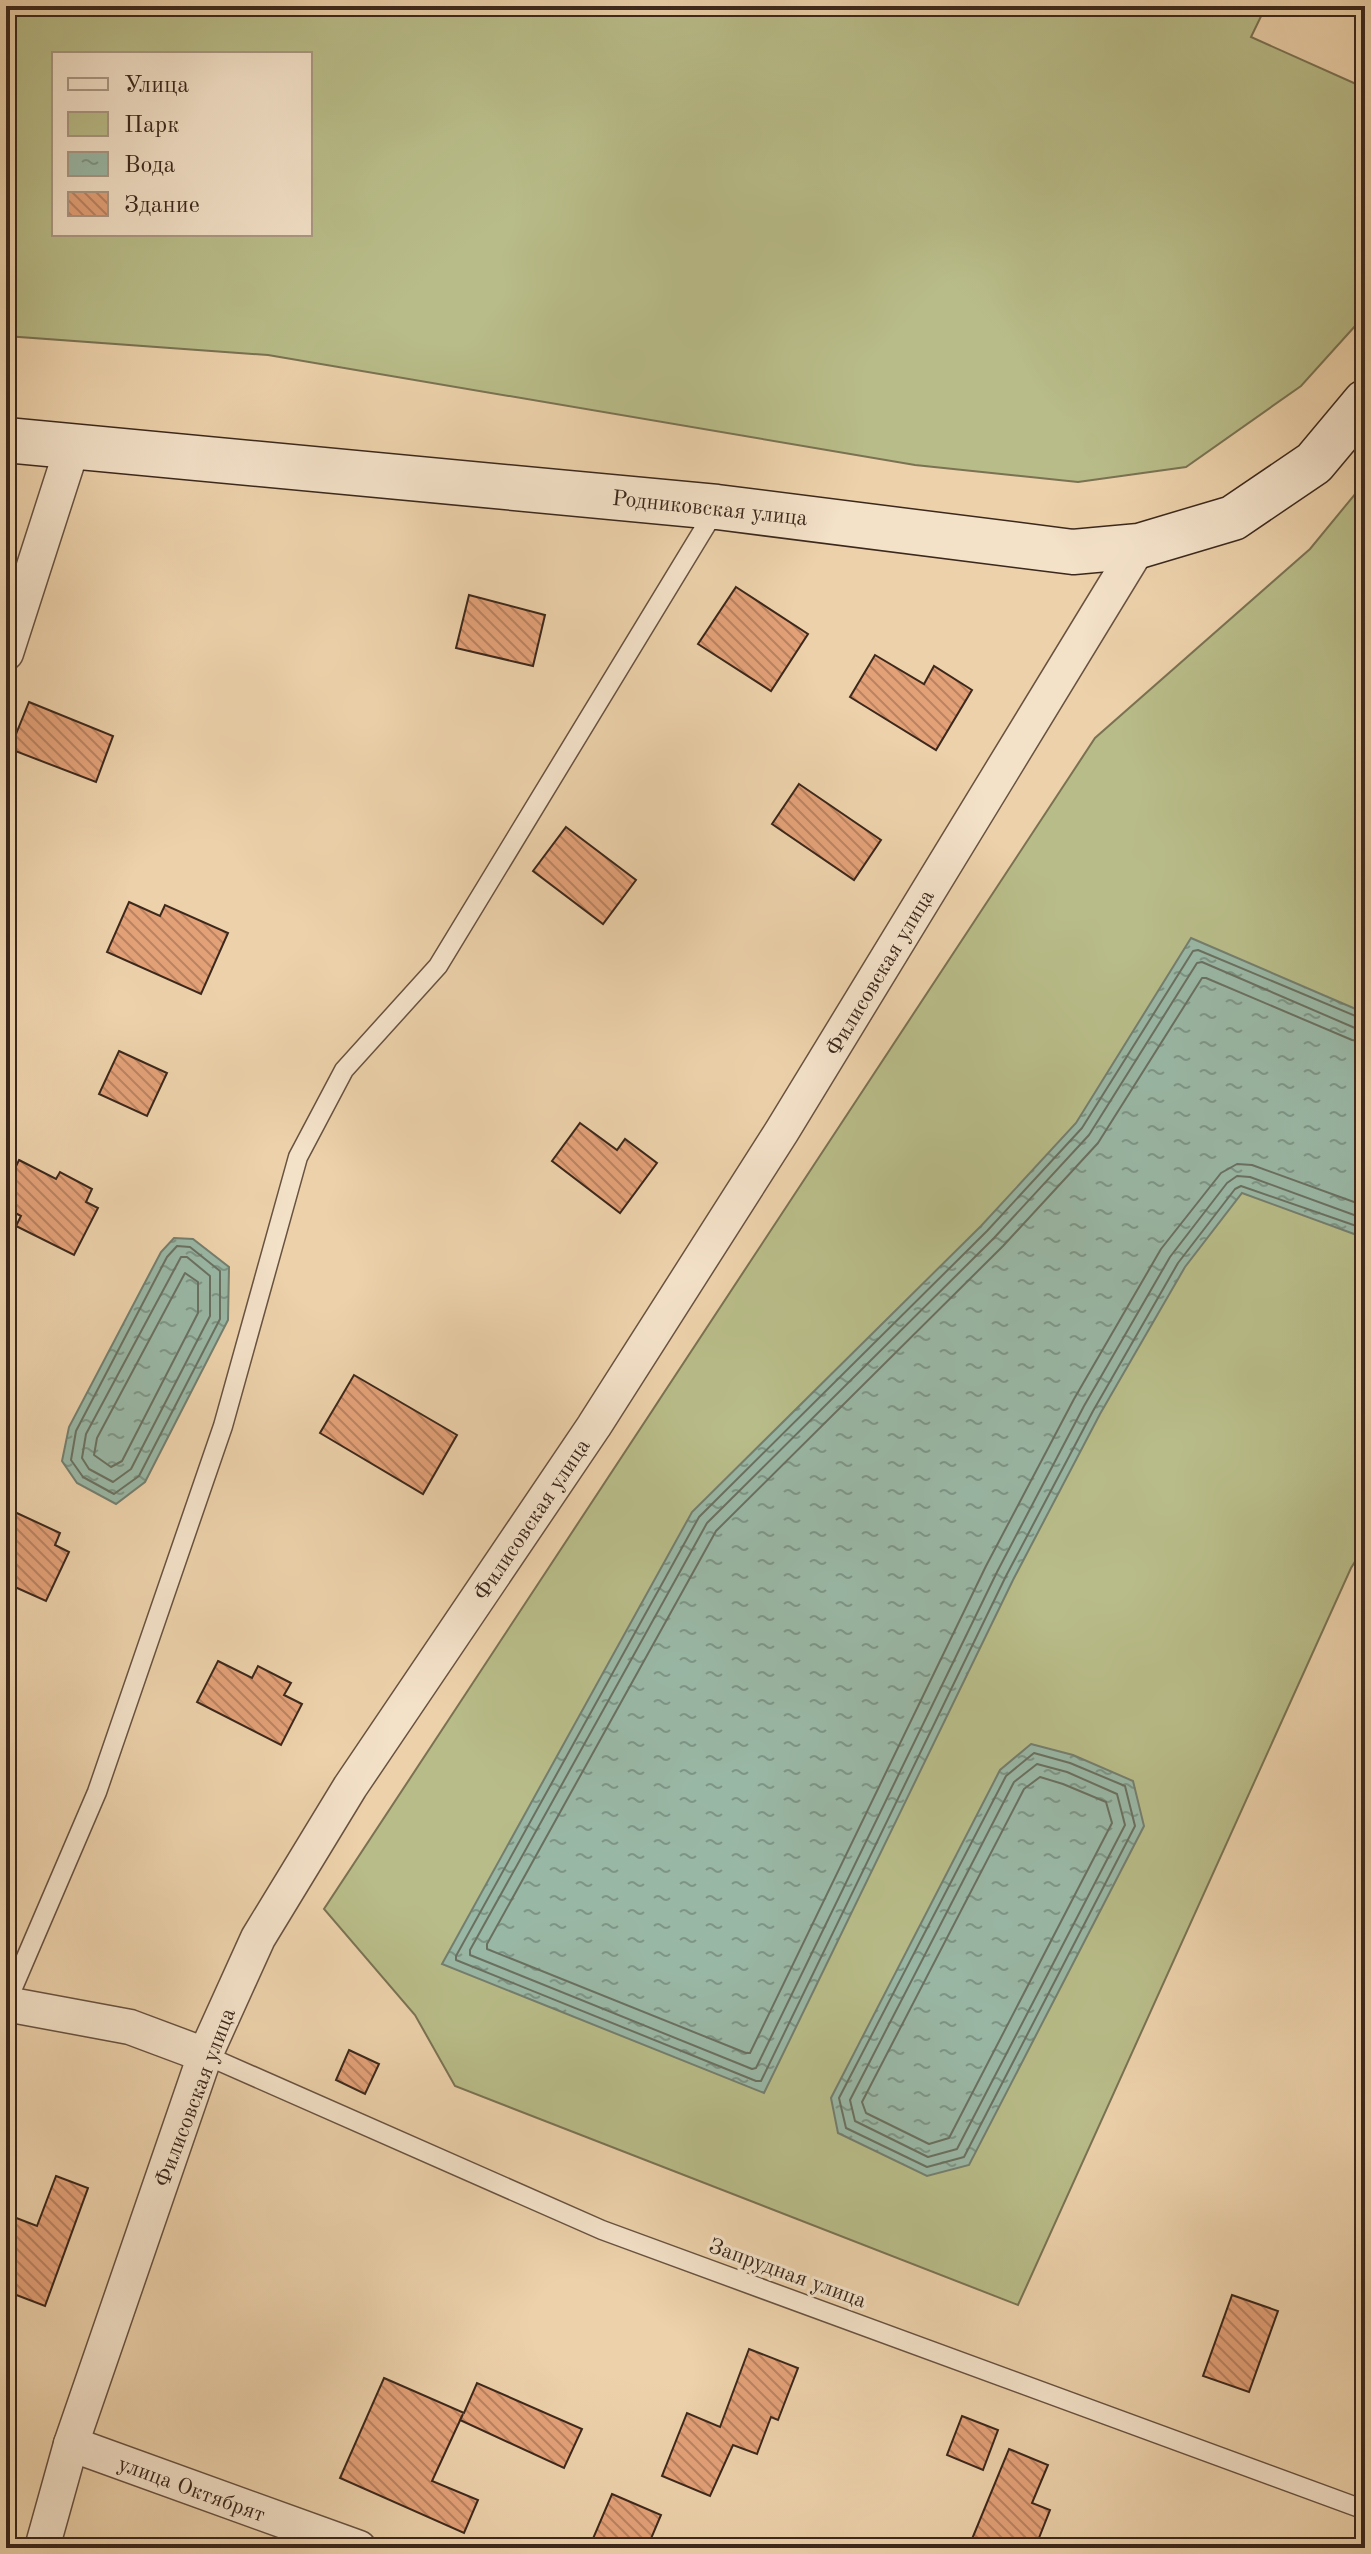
<svg xmlns="http://www.w3.org/2000/svg" width="1371" height="2554" viewBox="0 0 1371 2554" font-family="'Old Standard TT',serif">
	<style>
		.park { fill: #b8bc88; stroke: #7a7252; stroke-width: 2; fill-rule: evenodd }
		.water { fill: url(#water-ripples); stroke: #747e6e; stroke-width: 2 }
		.lines { fill: none; stroke-linecap: round; stroke-linejoin: round }
		.shore { stroke: #6a7060; stroke-width: 2 }
		.building { fill: url(#building-back-hatch); stroke: #3c281c; stroke-width: 2 }
		.service-casing { stroke: #685240; stroke-width: 21 }
		.minor-casing { stroke: #685240; stroke-width: 37 }
		.secondary-casing { stroke: #3c281c; stroke-width: 47 }
		.service { stroke: #f3e1c8; stroke-width: 18 }
		.minor { stroke: #f3e1c8; stroke-width: 34 }
		.secondary { stroke: #f3e1c8; stroke-width: 44 }
		.labels { text-anchor: middle; stroke-width: 6; stroke-linejoin: round; paint-order: stroke }
		.street-label { font-size: 22px; fill: #3c281c; stroke: #f3e1c8 }
	</style>
	<defs>
		<pattern id="water-ripples" width="26" height="14" patternUnits="userSpaceOnUse" patternTransform="scale(2)"><rect width="26" height="14" fill="#99b7a5"/><path d="M2 4q2-2 4 0t4 0M15 11q2-2 4 0t4 0" fill="none" stroke="#7e9586"/></pattern>
		<pattern id="building-back-hatch" width="6" height="6" patternUnits="userSpaceOnUse" patternTransform="scale(2)"><rect width="6" height="6" fill="#e3a178"/><path d="M-1 5l2 2M0 0l6 6M5-1l2 2" fill="none" stroke="#b98362"/></pattern>
	</defs>
	<rect width="100%" height="100%" fill="#ecd1aa"/>
	<filter id="stains"><feTurbulence type="fractalNoise" baseFrequency=".0025" numOctaves="4"/><feColorMatrix values="0 0 0 0 .2 0 0 0 0 .09 0 0 0 0 .02 0 0 0 .5 -.17"/></filter>
	<radialGradient id="worn" r=".72"><stop offset=".6" stop-color="#630" stop-opacity="0"/><stop offset="1" stop-color="#630" stop-opacity=".3"/></radialGradient>
	<g class="park">
		<path d="M 6,6 L 1266,6 L 1251,37 L 1365,88 L 1365,315 L 1301,386 L 1186,467 L 1078,482 L 915,465 L 268,355 L 6,336 ZM 54,54 L 310,54 L 310,234 L 54,234 Z"/>
		<path d="M 1365,482 L 1365,1546 L 1351,1568 L 1018,2305 L 455,2086 L 415,2015 L 324,1909 L 1095,738 L 1310,549 Z"/>
	</g>
	<g class="water">
		<path d="M 1191,938 L 1365,1013 L 1365,1238 L 1242,1193 L 1185,1267 L 1100,1414 L 1013,1580 L 764,2093 L 442,1964 L 692,1512 L 981,1226 L 1076,1123 Z"/>
		<path d="M 174,1238 L 193,1239 L 229,1267 L 228,1320 L 145,1482 L 116,1504 L 77,1483 L 62,1461 L 69,1427 L 161,1252 Z"/>
		<path d="M 1031,1744 L 1073,1755 L 1133,1781 L 1144,1826 L 969,2165 L 927,2176 L 838,2133 L 831,2098 L 1000,1770 Z"/>
	</g>
	<g class="lines">
		<g class="shore">
			<path d="M 1365,1020 L 1198,950 L 1193,951 L 1082,1128 L 987,1231 L 699,1517 L 456,1956 L 456,1960 L 756,2081 L 761,2081 L 1006,1576 L 1093,1411 L 1178,1263 L 1235,1189 L 1241,1186 L 1365,1229"/>
			<path d="M 1365,1030 L 1355,1028 L 1202,962 L 1197,963 L 1089,1135 L 994,1238 L 707,1523 L 470,1950 L 470,1955 L 752,2069 L 756,2068 L 997,1572 L 1084,1406 L 1170,1257 L 1227,1183 L 1237,1176 L 1250,1177 L 1365,1219"/>
			<path d="M 1365,1042 L 1352,1040 L 1206,978 L 1202,978 L 1098,1143 L 1003,1246 L 716,1531 L 487,1944 L 487,1949 L 746,2053 L 750,2053 L 986,1566 L 1074,1399 L 1161,1249 L 1221,1173 L 1237,1164 L 1252,1165 L 1365,1206"/>
			<path d="M 177,1246 L 190,1247 L 220,1271 L 220,1319 L 139,1476 L 114,1494 L 83,1477 L 71,1460 L 76,1431 L 167,1257 Z"/>
			<path d="M 181,1257 L 187,1257 L 210,1276 L 210,1316 L 131,1469 L 113,1482 L 89,1469 L 82,1458 L 86,1434 Z"/>
			<path d="M 185,1273 L 198,1282 L 198,1313 L 122,1461 L 111,1467 L 94,1455 L 97,1438 Z"/>
			<path d="M 1034,1753 L 1070,1763 L 1125,1786 L 1135,1826 L 964,2157 L 927,2167 L 846,2128 L 839,2098 L 1006,1776 Z"/>
			<path d="M 1037,1764 L 1067,1772 L 1117,1794 L 1125,1825 L 957,2149 L 928,2157 L 855,2121 L 850,2100 L 1014,1782 Z"/>
			<path d="M 1040,1777 L 1063,1784 L 1106,1802 L 1112,1823 L 949,2138 L 929,2144 L 866,2113 L 862,2102 L 1024,1789 Z"/>
		</g>
	</g>
	<g class="building">
		<path d="M 736,587 L 808,634 L 771,691 L 698,644 Z"/>
		<path d="M 469,595 L 545,615 L 533,666 L 456,648 Z"/>
		<path d="M 875,655 L 924,684 L 934,666 L 972,690 L 936,750 L 850,697 Z"/>
		<path d="M 29,702 L 113,736 L 96,782 L 10,749 Z"/>
		<path d="M 799,784 L 881,840 L 854,880 L 772,824 Z"/>
		<path d="M 566,827 L 636,880 L 603,924 L 533,871 Z"/>
		<path d="M 129,902 L 160,916 L 165,905 L 228,933 L 201,994 L 107,952 Z"/>
		<path d="M 119,1051 L 167,1073 L 147,1116 L 99,1094 Z"/>
		<path d="M 580,1123 L 617,1150 L 625,1139 L 657,1163 L 620,1213 L 552,1161 Z"/>
		<path d="M 19,1160 L 56,1179 L 60,1172 L 92,1189 L 86,1202 L 98,1208 L 74,1255 L 16,1226 L 21,1216 L 6,1208 L 6,1187 Z"/>
		<path d="M 354,1375 L 457,1435 L 423,1494 L 320,1433 Z"/>
		<path d="M 6,1508 L 60,1533 L 55,1545 L 69,1552 L 46,1601 L 6,1583 Z"/>
		<path d="M 218,1661 L 252,1678 L 258,1666 L 291,1683 L 284,1695 L 302,1704 L 281,1745 L 197,1702 Z"/>
		<path d="M 349,2050 L 379,2064 L 365,2094 L 336,2080 Z"/>
		<path d="M 56,2176 L 88,2188 L 45,2306 L 6,2291 L 6,2214 L 37,2226 Z"/>
		<path d="M 1232,2295 L 1278,2311 L 1249,2392 L 1203,2376 Z"/>
		<path d="M 749,2349 L 798,2368 L 778,2420 L 771,2417 L 757,2454 L 733,2445 L 710,2496 L 662,2476 L 687,2413 L 720,2427 Z"/>
		<path d="M 384,2378 L 464,2413 L 477,2383 L 582,2429 L 564,2468 L 460,2420 L 463,2414 L 432,2481 L 478,2500 L 464,2533 L 340,2478 Z"/>
		<path d="M 962,2416 L 998,2430 L 983,2470 L 947,2455 Z"/>
		<path d="M 1009,2449 L 1048,2465 L 1032,2503 L 1050,2510 L 1035,2548 L 995,2548 L 972,2539 Z"/>
		<path d="M 612,2494 L 661,2515 L 647,2548 L 589,2548 Z"/>
	</g>
	<g class="lines">
		<g class="service-casing">
			<g id="service">
				<path d="M 6,2004 L 97,1792 L 223,1426 L 298,1157 L 344,1070 L 438,966 L 716,509"/>
				<path d="M 205,2055 L 602,2230 L 1365,2510"/>
			</g>
		</g>
		<g class="minor-casing">
			<g id="minor">
				<path d="M 6,653 L 73,445"/>
				<path d="M 6,2004 L 130,2027 L 205,2055"/>
				<path d="M 71,2444 L 359,2548"/>
				<path d="M 42,2548 L 71,2444 L 205,2055 L 258,1938 L 350,1787 L 594,1426 L 782,1131 L 1139,546"/>
			</g>
		</g>
		<g class="secondary-casing">
			<path id="secondary" d="M 6,440 L 717,507 L 1073,552 L 1139,546 L 1233,518 L 1314,463 L 1365,402"/>
		</g>
		<use href="#service" class="service"/>
		<use href="#minor" class="minor"/>
		<use href="#secondary" class="secondary"/>
	</g>
	<g class="labels">
		<g class="street-label">
			<text transform="translate(710 507) rotate(6)" y="8">Родниковская улица</text>
			<text transform="translate(879 972) rotate(-59)" y="8">Филисовская улица</text>
			<text transform="translate(531 1519) rotate(-56)" y="8">Филисовская улица</text>
			<text transform="translate(194 2097) rotate(-69)" y="8">Филисовская улица</text>
			<text transform="translate(788 2272) rotate(20)" y="8">Запрудная улица</text>
			<text transform="translate(192 2488) rotate(20)" y="8">улица Октябрят</text>
		</g>
	</g>
	<rect width="1371" height="2554" fill="none" stroke="#ecd1aa" stroke-width="32"/>
	<rect x="8" y="8" width="1355" height="2538" fill="none" stroke="#3c281c" stroke-width="4"/>
	<rect x="16" y="16" width="1339" height="2522" fill="none" stroke="#3c281c" stroke-width="2"/>
	<rect x="52" y="52" width="260" height="184" fill="#f3e1c8" stroke="#aa9783" stroke-width="2"/>
	<rect x="68" y="78" width="40" height="12" fill="#f3e1c8" stroke="#aa9783" stroke-width="2"/>
	<text x="124" y="92" font-size="24" fill="#3c281c">Улица</text>
	<rect x="68" y="112" width="40" height="24" fill="#b8bc88" stroke="#aa9783" stroke-width="2"/>
	<text x="124" y="132" font-size="24" fill="#3c281c">Парк</text>
	<rect x="68" y="152" width="40" height="24" fill="url(#water-ripples)" stroke="#aa9783" stroke-width="2"/>
	<text x="124" y="172" font-size="24" fill="#3c281c">Вода</text>
	<rect x="68" y="192" width="40" height="24" fill="url(#building-back-hatch)" stroke="#aa9783" stroke-width="2"/>
	<text x="124" y="212" font-size="24" fill="#3c281c">Здание</text>
	<rect width="100%" height="100%" filter="url(#stains)"/>
	<rect width="100%" height="100%" fill="url(#worn)"/>
</svg>
